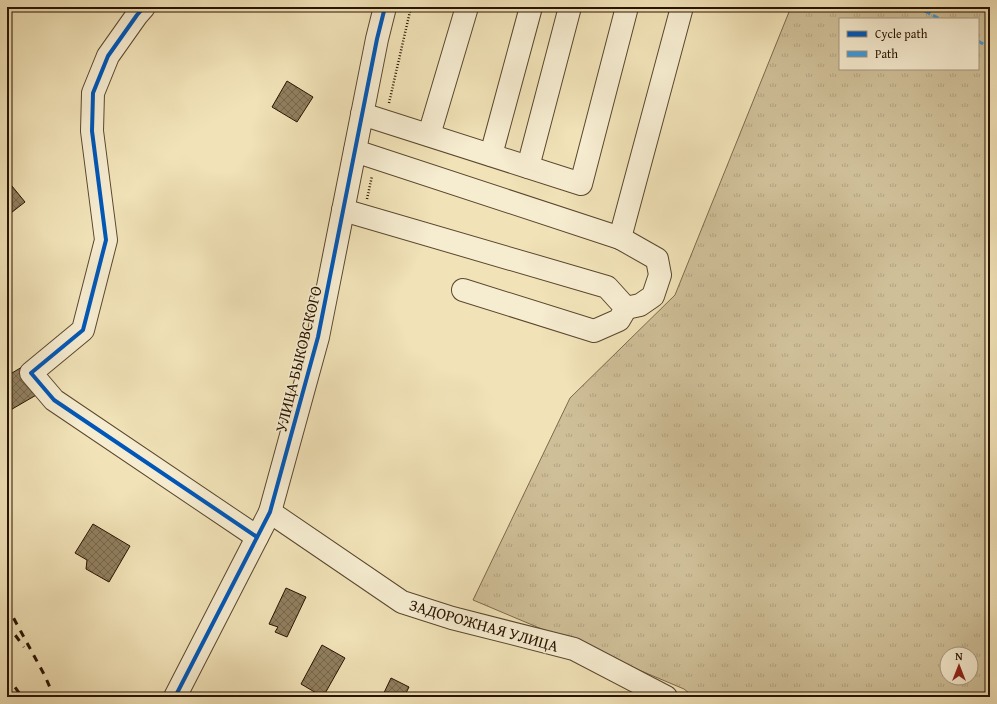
<svg xmlns="http://www.w3.org/2000/svg" width="997" height="704" viewBox="0 0 997 704" font-family="'Gentium Book Plus',serif">
	<style>
		.grass { fill: url(#grass-tufts); stroke: #7c694c; fill-rule: evenodd }
		.building { fill: url(#building-cross-hatch); stroke: #281300 }
		.lines { fill: none; stroke-linecap: round; stroke-linejoin: round }
		.minor-casing { stroke: #5a472e; stroke-width: 24 }
		.path { stroke: #281300; stroke-width: 2.5; stroke-dasharray: 1 2; stroke-linecap: butt }
		.minor { stroke: #f6ecd0; stroke-width: 22 }
		.rail { stroke: #281300; stroke-width: 3; stroke-dasharray: 7 7; stroke-linecap: butt }
		.quiet { stroke: #3d9adc; stroke-width: 3; stroke-dasharray: 6 3; stroke-linecap: butt }
		.cycleway-casing { stroke: #f6ecd0; stroke-width: 6 }
		.cycleway { stroke: #0057b8; stroke-width: 4 }
		.labels { text-anchor: middle; stroke-width: 3; stroke-linejoin: round; paint-order: stroke }
		.street-label { font-size: 16px; fill: #281300; stroke: #f6ecd0 }
	</style>
	<defs>
		<pattern id="grass-tufts" width="24" height="20" patternUnits="userSpaceOnUse"><rect width="24" height="20" fill="#cfbf98"/><path d="M3 7l-1-3M5 7V3M7 7l1-3M15 17l-1-3M17 17v-4M19 17l1-3" fill="none" stroke="#b2a381"/></pattern>
		<pattern id="building-cross-hatch" width="8" height="8" patternUnits="userSpaceOnUse"><rect width="8" height="8" fill="#917f5f"/><path d="M0 0l8 8M0 8l8-8" fill="none" stroke="#76674c"/></pattern>
	</defs>
	<rect width="100%" height="100%" fill="#f1e2b7"/>
	<filter id="stains"><feTurbulence type="fractalNoise" baseFrequency=".005" numOctaves="4"/><feColorMatrix values="0 0 0 0 .2 0 0 0 0 .09 0 0 0 0 .02 0 0 0 .5 -.17"/></filter>
	<radialGradient id="worn" r=".72"><stop offset=".6" stop-color="#630" stop-opacity="0"/><stop offset="1" stop-color="#630" stop-opacity=".3"/></radialGradient>
	<path class="grass" d="M 791,7 L 990,7 L 990,697 L 694,697 L 684,689 L 473,600 L 570,398 L 675,295 ZM 840,19 L 978,19 L 978,69 L 840,69 ZM 947,654 L 971,654 L 971,678 L 947,678 Z"/>
	<g class="building">
		<path d="M 287,81 L 313,97 L 297,122 L 272,107 Z"/>
		<path d="M 7,180 L 25,202 L 7,216 Z"/>
		<path d="M 22,367 L 38,394 L 7,412 L 7,376 Z"/>
		<path d="M 93,524 L 130,546 L 109,582 L 86,569 L 87,560 L 75,553 Z"/>
		<path d="M 286,588 L 306,597 L 287,637 L 275,632 L 278,627 L 269,624 Z"/>
		<path d="M 322,645 L 345,658 L 323,697 L 301,684 Z"/>
		<path d="M 391,678 L 409,687 L 404,697 L 382,697 Z"/>
	</g>
	<g class="lines">
		<g class="minor-casing">
			<g id="minor">
				<path d="M 144,7 L 137,15 L 108,56 L 93,93 L 92,131 L 106,240 L 83,330 L 31,373 L 54,400 L 257,537"/>
				<path d="M 362,114 L 581,184 L 627,7"/>
				<path d="M 429,135 L 467,7"/>
				<path d="M 355,151 L 620,238 L 682,7"/>
				<path d="M 491,155 L 531,7"/>
				<path d="M 528,167 L 570,7"/>
				<path d="M 343,210 L 607,287 L 626,308 L 619,320 L 594,331 L 463,290"/>
				<path d="M 620,238 L 657,259 L 660,275 L 653,296 L 640,305 L 626,308"/>
				<path d="M 270,512 L 402,602 L 452,618 L 574,649 L 666,697"/>
				<path d="M 175,697 L 270,512 L 318,337 L 377,39 L 385,7"/>
			</g>
		</g>
		<g class="path">
			<path d="M 389,103 L 411,7"/>
			<path d="M 367,199 L 372,176"/>
		</g>
		<use href="#minor" class="minor"/>
		<g class="rail">
			<path d="M 7,606 L 45,676 L 54,697"/>
			<path d="M 7,624 L 24,647"/>
			<path d="M 7,676 L 22,697"/>
		</g>
		<g class="quiet">
			<path d="M 917,7 L 940,19"/>
			<path d="M 978,41 L 990,48"/>
		</g>
		<g class="cycleway-casing">
			<g id="cycleway">
				<path d="M 144,7 L 137,15 L 108,56 L 93,93 L 92,131 L 106,240 L 83,330 L 31,373 L 54,400 L 257,537"/>
				<path d="M 175,697 L 270,512 L 318,337 L 377,39 L 385,7"/>
			</g>
		</g>
		<use href="#cycleway" class="cycleway"/>
	</g>
	<g class="labels">
		<g class="street-label">
			<text transform="translate(298 359) rotate(-76)" y="6">УЛИЦА БЫКОВСКОГО</text>
			<text transform="translate(484 625) rotate(16)" y="6">ЗАДОРОЖНАЯ УЛИЦА</text>
		</g>
	</g>
	<rect width="997" height="704" fill="none" stroke="#f1e2b7" stroke-width="24"/>
	<rect x="8" y="8" width="981" height="688" fill="none" stroke="#281300" stroke-width="2"/>
	<rect x="12" y="12" width="973" height="680" fill="none" stroke="#281300"/>
	<rect x="839" y="18" width="140" height="52" fill="#f6ecd0" stroke="#a4957d"/>
	<rect x="847" y="31" width="20" height="6" fill="#0057b8" stroke="#a4957d"/>
	<text x="875" y="38" font-size="12" fill="#281300">Cycle path</text>
	<rect x="847" y="51" width="20" height="6" fill="#3d9adc" stroke="#a4957d"/>
	<text x="875" y="58" font-size="12" fill="#281300">Path</text>
	<g transform="translate(959 666)"><circle r="19" fill="#f6ecd0" stroke="#a4957d"/>
	<path d="M0-3L7 15L0 10L-7 15Z" fill="#8f2418"/>
	<text y="-6" font-size="11" font-weight="bold" text-anchor="middle" fill="#281300">N</text>
	</g>
	<rect width="100%" height="100%" filter="url(#stains)"/>
	<rect width="100%" height="100%" fill="url(#worn)"/>
</svg>
